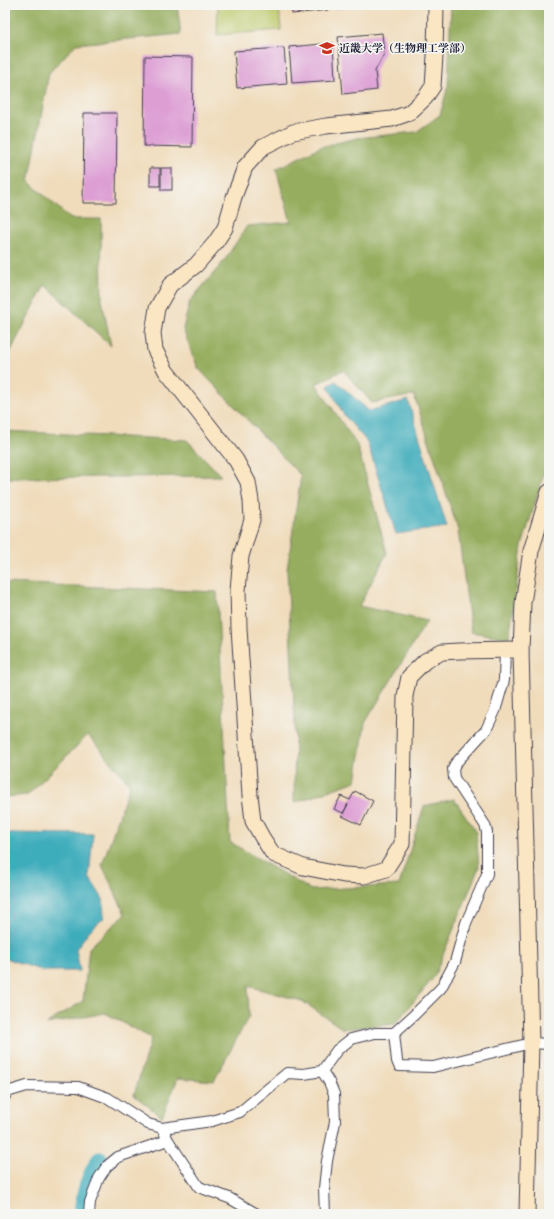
<svg xmlns="http://www.w3.org/2000/svg" width="554" height="1219" viewBox="0 0 554 1219" font-family="'Libre Caslon Text','Noto Serif JP',serif">
	<style>
		.green { fill: #bdc96b; stroke: #707653 }
		.forest { fill: #96ad5f; stroke: #5c684d }
		.water { fill: #3eacbb; stroke: #30677b }
		.lines { fill: none; stroke-linecap: round; stroke-linejoin: round }
		.river { stroke: #3eacbb; stroke-width: 18 }
		.building { fill: #dd9ed4 }
		.street-casing { stroke: #413e4e; stroke-width: 12 }
		.secondary-casing { stroke: #413e4e; stroke-width: 17 }
		.street { stroke: #fff; stroke-width: 10 }
		.secondary { stroke: #fbe6c4; stroke-width: 15 }
		.labels { text-anchor: middle; stroke-width: 3; stroke-linejoin: round; paint-order: stroke }
		.poi-label { font-size: 11px; font-weight: bold; fill: #22223b; stroke: #f6f6f2; text-anchor: start }
	</style>
	<rect width="100%" height="100%" fill="#f6f6f2"/>
	<filter id="ink" filterUnits="userSpaceOnUse"><feTurbulence type="fractalNoise" baseFrequency=".025" numOctaves="2"/><feDisplacementMap in="SourceGraphic" scale="8" xChannelSelector="R" yChannelSelector="G"/><feConvolveMatrix kernelMatrix="1 2 1 2 8 2 1 2 1" color-interpolation-filters="sRGB"/></filter>
	<filter id="wash" filterUnits="userSpaceOnUse"><feTurbulence type="fractalNoise" baseFrequency=".012" numOctaves="4" result="noise"/><feDisplacementMap in="SourceGraphic" scale="16" xChannelSelector="R" yChannelSelector="G"/><feGaussianBlur stdDeviation="0.9" result="paint"/><feColorMatrix in="noise" values="0 0 0 0 0 0 0 0 0 0 0 0 0 0 0 0 0 1.4 0 .05"/><feComposite in="paint" operator="in"/></filter>
	<g filter="url(#wash)">
		<rect width="100%" height="100%" fill="#f0dcbb"/>
		<path class="green" d="M 218,5 L 279,5 L 281,30 L 217,35 Z"/>
		<g class="forest">
			<path d="M 5,5 L 177,5 L 181,34 L 76,44 L 49,73 L 29,182 L 71,219 L 101,219 L 102,300 L 111,346 L 45,285 L 5,362 Z"/>
			<path d="M 451,5 L 549,5 L 549,457 L 522,546 L 509,638 L 471,632 L 458,530 L 414,395 L 372,403 L 343,370 L 316,384 L 357,445 L 387,553 L 359,606 L 427,621 L 365,723 L 356,781 L 294,803 L 295,725 L 287,570 L 301,476 L 198,368 L 183,329 L 190,301 L 224,261 L 247,226 L 291,222 L 276,169 L 320,147 L 357,138 L 416,132 L 440,115 L 448,86 Z"/>
			<path d="M 5,431 L 187,440 L 221,476 L 5,478 Z"/>
			<path d="M 5,583 L 217,592 L 230,842 L 311,890 L 399,885 L 424,806 L 454,799 L 476,831 L 479,867 L 434,977 L 395,1024 L 343,1029 L 302,1001 L 248,986 L 249,1016 L 214,1081 L 178,1078 L 162,1117 L 134,1095 L 151,1038 L 105,1013 L 46,1024 L 83,1001 L 89,948 L 125,914 L 102,865 L 130,784 L 88,735 L 28,795 L 5,797 Z"/>
		</g>
		<g class="water">
			<path d="M 336,381 L 369,411 L 408,400 L 447,527 L 396,534 L 367,442 L 344,415 L 328,386 Z"/>
			<path d="M 5,833 L 93,834 L 89,877 L 103,899 L 104,918 L 90,930 L 76,949 L 80,971 L 43,971 L 5,958 Z"/>
		</g>
		<g class="lines">
			<path class="river" d="M 82,1214 C 85,1194 89,1176 100,1160"/>
		</g>
		<g id="blocks">
			<g class="building">
				<path d="M 291,5 L 327,5 L 328,10 L 292,14 Z"/>
				<path d="M 334,5 L 361,5 L 361,6 L 335,9 Z"/>
				<path d="M 382,33 L 384,54 L 375,71 L 377,90 L 343,94 L 338,37 Z"/>
				<path d="M 333,43 L 335,80 L 292,83 L 289,47 Z"/>
				<path d="M 284,48 L 287,84 L 237,88 L 234,51 Z"/>
				<path d="M 145,56 L 193,57 L 192,147 L 144,146 Z"/>
				<path d="M 84,113 L 117,113 L 116,203 L 83,203 Z"/>
				<rect x="150" y="168" width="10" height="18"/>
				<rect x="161" y="168" width="11" height="22"/>
				<path d="M 355,791 L 373,801 L 361,825 L 342,816 L 348,804 L 343,813 L 334,809 L 341,796 L 350,800 Z"/>
			</g>
		</g>
	</g>
	<g filter="url(#ink)">
		<use href="#blocks" fill-opacity="0" stroke="#413e4e" stroke-width="1"/>
		<g class="lines">
			<g class="street-casing">
				<g id="street">
					<path d="M 394,1033 L 397,1061 L 399,1066 L 433,1067 L 531,1043 L 549,1044"/>
					<path d="M 322,1071 L 329,1082 L 334,1094 L 335,1122 L 327,1161 L 324,1188 L 325,1214"/>
					<path d="M 5,1096 L 7,1092 L 27,1086 L 78,1087 L 108,1098 L 148,1124 L 162,1128 L 212,1121 L 240,1112 L 287,1073 L 304,1074 L 322,1071 L 337,1050 L 351,1039 L 375,1033 L 394,1033 L 414,1015 L 441,988 L 455,962 L 466,923 L 487,874 L 487,832 L 485,825 L 454,778 L 453,769 L 455,764 L 486,730 L 495,711 L 504,680 L 505,651"/>
					<path d="M 162,1128 L 168,1140 L 199,1187 L 229,1198 L 257,1214"/>
					<path d="M 89,1214 L 90,1202 L 99,1178 L 107,1166 L 118,1157 L 168,1140"/>
				</g>
			</g>
			<g class="secondary-casing">
				<g id="secondary">
					<path d="M 436,5 L 435,56 L 433,86 L 425,98 L 409,113 L 392,119 L 326,126 L 293,132 L 263,147 L 245,167 L 234,197 L 225,228 L 215,243 L 196,265 L 170,285 L 157,308 L 153,333 L 155,350 L 166,371 L 236,460 L 248,482 L 251,501 L 252,520 L 241,556 L 238,590 L 239,628 L 250,795 L 253,821 L 262,837 L 273,854 L 303,867 L 344,875 L 364,876 L 386,869 L 402,844 L 405,696 L 409,677 L 425,661 L 442,652 L 459,651 L 521,650"/>
					<path d="M 527,1214 L 531,1043 L 521,650 L 523,603 L 531,551 L 549,492"/>
				</g>
			</g>
			<use href="#street" class="street"/>
			<use href="#secondary" class="secondary"/>
		</g>
	</g>
	<defs>
		<g id="university-bare" transform="scale(1.2)"><path d="M0-5L7-2L0 1L-7-2ZM-4 1L0 2.5L4 1V4Q0 6-4 4Z" fill="#c8321e" stroke="#f6f6f2" stroke-width="2.5" paint-order="stroke"/></g>
	</defs>
	<g fill-rule="evenodd">
		<use href="#university-bare" x="327" y="48"/>
	</g>
	<g class="labels">
		<g class="poi-label">
			<text x="339" y="52">近畿大学（生物理工学部）</text>
		</g>
	</g>
	<rect width="554" height="1219" fill="none" stroke="#f6f6f2" stroke-width="20"/>
</svg>
